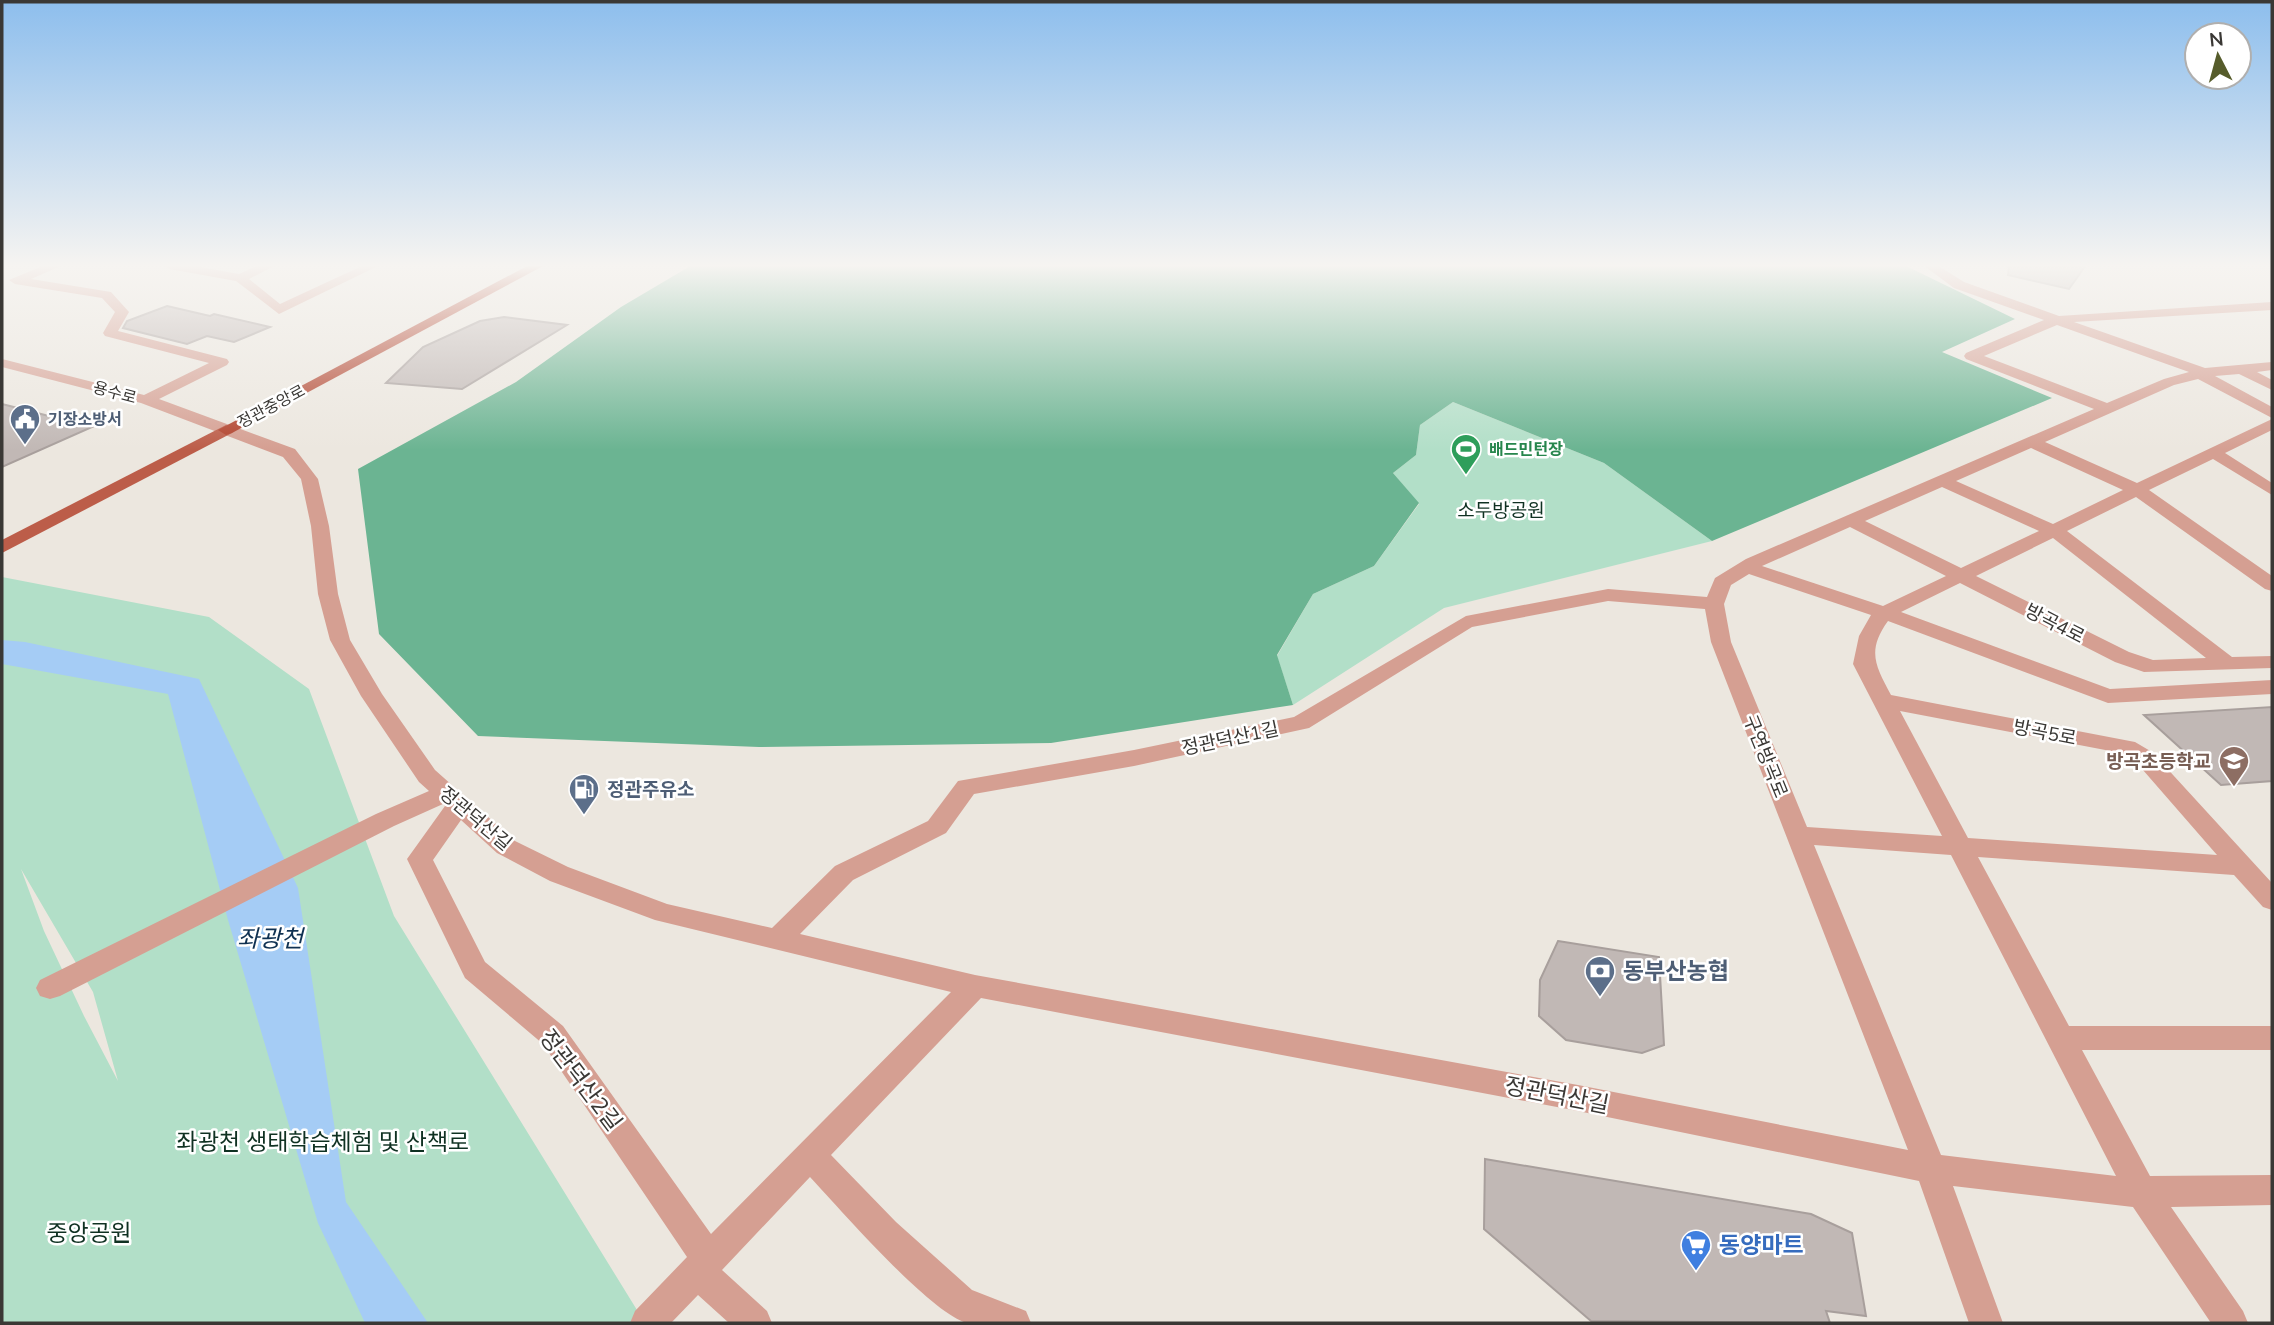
<svg xmlns="http://www.w3.org/2000/svg" width="2274" height="1325" viewBox="0 0 2274 1325" font-family="'Nunito Sans','Noto Sans KR',sans-serif">
	<style>
		.green { fill: #b2dfc8; fill-rule: evenodd }
		.forest { fill: #6bb492 }
		.water { fill: #a5ccf5 }
		.building { fill: #c1b8b5; stroke: #a89f9c; stroke-width: 2 }
		.lines { fill: none; stroke-linecap: round; stroke-linejoin: round }
		.minor { fill: #d59f92; fill-rule: evenodd }
		.major { fill: #bc5d49; fill-rule: evenodd }
		.highway { fill: #b1422c; fill-rule: evenodd }
		.labels { text-anchor: middle; stroke-width: 5; stroke-linejoin: round; paint-order: stroke }
		.far-street-label { font-size: 16px; fill: #3a3835; stroke: #fff }
		.far-service-label { font-size: 16px; font-weight: bold; fill: #4e5e75; stroke: #fff; text-anchor: start }
		.far-leisure-label { font-size: 16px; font-weight: bold; fill: #27864d; stroke: #fff; text-anchor: start }
		.park-label { font-size: 19px; fill: #0f3122; stroke: #fff }
		.street-label { font-size: 19px; fill: #3a3835; stroke: #fff }
		.education-label { font-size: 19px; font-weight: bold; fill: #785e54; stroke: #fff; text-anchor: end }
		.service-label { font-size: 19px; font-weight: bold; fill: #4e5e75; stroke: #fff; text-anchor: start }
		.near-service-label { font-size: 23px; font-weight: bold; fill: #4e5e75; stroke: #fff; text-anchor: start }
		.near-street-label { font-size: 23px; fill: #3a3835; stroke: #fff }
		.near-park-label { font-size: 23px; fill: #0f3122; stroke: #fff }
		.near-shop-label { font-size: 23px; font-weight: bold; fill: #366cbe; stroke: #fff; text-anchor: start }
		.near-water-label { font-size: 24px; font-style: italic; fill: #0f3152; stroke: #fff }
	</style>
	<rect width="100%" height="100%" fill="#ece7df"/>
	<g class="green">
		<path d="M 1453,402 L 1604,463 L 1712,541 L 1444,608 L 1293,705 L 1277,656 L 1313,594 L 1374,566 L 1419,504 L 1393,473 L 1416,455 L 1420,425 Z"/>
		<path d="M 2,577 L 209,617 L 309,689 L 394,916 L 645,1323 L 2,1323 ZM 21,869 L 93,992 L 118,1081 L 84,1016 L 44,931 Z"/>
	</g>
	<path class="forest" d="M 692,265 L 1904,265 L 2015,319 L 1942,352 L 2052,398 L 1712,541 L 1604,463 L 1453,402 L 1420,425 L 1416,455 L 1393,473 L 1419,503 L 1374,566 L 1313,594 L 1277,655 L 1293,705 L 1051,743 L 759,747 L 478,736 L 379,634 L 358,469 L 516,382 L 621,307 Z"/>
	<path class="water" d="M 2,640 L 25,642 L 199,679 L 298,888 L 346,1202 L 428,1323 L 365,1323 L 318,1223 L 228,920 L 168,694 L 2,664 Z"/>
	<g class="building">
		<path d="M 2009,265 L 2086,265 L 2069,289 L 2008,275 Z"/>
		<path d="M 167,306 L 210,316 L 214,314 L 270,327 L 234,342 L 207,336 L 187,344 L 123,328 L 127,321 Z"/>
		<path d="M 504,317 L 567,325 L 462,389 L 386,383 L 423,347 L 480,321 Z"/>
		<path d="M 2,404 L 92,427 L 2,467 Z"/>
		<path d="M 2272,707 L 2272,781 L 2221,785 L 2144,715 Z"/>
		<path d="M 1558,941 L 1659,957 L 1664,1045 L 1642,1053 L 1566,1040 L 1539,1016 L 1540,980 Z"/>
		<path d="M 1485,1159 L 1811,1214 L 1852,1233 L 1866,1316 L 1826,1311 L 1830,1323 L 1591,1321 L 1484,1229 Z"/>
	</g>
	<g class="lines">
		<g class="minor">
			<path d="M 45,265 L 63,265 L 31,279 L 111,292 L 129,312 L 118,331 L 227,359 L 229,362 L 227,365 L 159,399 L 295,449 L 318,479 L 329,526 L 338,594 L 350,640 L 382,694 L 435,770 L 515,841 L 568,867 L 667,904 L 772,928 L 835,866 L 928,821 L 958,781 L 1134,750 L 1294,717 L 1466,616 L 1608,589 L 1707,597 L 1715,578 L 1746,559 L 2094,409 L 1966,359 L 1964,356 L 1966,353 L 2044,320 L 1954,288 L 1923,265 L 1937,265 L 1964,282 L 2059,316 L 2272,302 L 2272,310 L 2074,322 L 2205,368 L 2272,362 L 2272,370 L 2257,372 L 2272,380 L 2272,390 L 2239,374 L 2215,376 L 2272,407 L 2272,418 L 2198,379 L 2174,385 L 2045,442 L 2137,483 L 2272,419 L 2272,430 L 2225,453 L 2272,483 L 2272,495 L 2213,459 L 2149,490 L 2272,576 L 2272,591 L 2265,589 L 2136,497 L 2067,531 L 2232,657 L 2272,656 L 2272,668 L 2144,672 L 2115,662 L 1960,583 L 1901,612 L 2110,689 L 2272,680 L 2272,694 L 2108,703 L 1888,621 C 1866,651 1876,667 1891,695 L 2135,742 L 2152,752 L 2272,883 L 2272,910 L 2263,907 L 2234,875 L 1978,857 L 2069,1026 L 2272,1026 L 2272,1050 L 2082,1050 L 2150,1176 L 2272,1175 L 2272,1205 L 2171,1207 L 2243,1311 L 2248,1323 L 2211,1323 L 2133,1207 L 1953,1186 L 2003,1323 L 1969,1323 L 1919,1181 L 1578,1111 L 981,998 L 831,1155 L 896,1222 L 972,1290 L 1026,1311 L 1031,1323 C 1012,1323 986,1325 967,1323 C 930,1313 840,1209 810,1177 L 722,1270 L 767,1311 L 772,1323 L 729,1323 L 698,1295 L 671,1323 L 630,1323 L 635,1311 L 687,1257 L 543,1044 L 465,978 L 407,859 L 445,806 L 443,804 L 394,826 L 60,996 L 50,999 L 40,996 L 36,988 L 40,980 L 376,814 L 429,791 L 419,782 L 361,696 L 330,640 L 318,594 L 311,526 L 301,479 L 283,457 L 141,403 L 2,367 L 2,359 L 144,395 L 209,363 L 105,336 L 103,333 L 115,312 L 102,298 L 15,284 L 9,280 ZM 2057,325 L 2189,372 L 2164,379 L 2107,403 L 1984,356 ZM 2031,448 L 2123,490 L 2053,524 L 1956,481 ZM 1942,487 L 2039,531 L 1961,568 L 1865,521 ZM 1850,527 L 1946,576 L 1883,606 L 1762,566 ZM 2053,538 L 2206,658 L 2153,660 L 2129,652 L 1976,576 ZM 1749,574 L 1871,615 L 1859,636 L 1853,664 L 1942,836 L 1807,827 L 1731,642 L 1724,604 L 1731,585 ZM 1608,601 L 1705,609 L 1711,642 L 1908,1150 L 1578,1085 L 975,975 L 800,934 L 853,880 L 946,833 L 974,794 L 1134,766 L 1309,728 L 1472,627 ZM 1900,711 L 2121,753 L 2136,762 L 2217,855 L 1968,838 ZM 461,820 L 497,853 L 550,881 L 655,920 L 951,992 L 711,1234 L 563,1026 L 485,962 L 433,860 ZM 1814,845 L 1951,855 L 2116,1176 L 1941,1155 Z"/>
			<path d="M 163,265 L 190,265 L 239,274 L 259,265 L 276,265 L 249,279 L 280,304 L 364,265 L 380,265 L 279,314 L 236,281 L 169,269 Z"/>
		</g>
		<path class="major" d="M 226,425 L 234,430 L 232,433 L 2,553 L 2,540 Z"/>
		<path class="highway" d="M 529,265 L 545,265 L 232,433 L 226,435 L 218,430 Z"/>
	</g>
	<linearGradient id="sky" x2="0" y2="1"><stop stop-color="#8dbeed"/><stop offset="0.59" stop-color="#f6f4f1"/><stop offset="1" stop-color="#f6f4f1" stop-opacity="0"/></linearGradient>
	<rect width="2274" height="450" fill="url(#sky)"/>
	<defs>
		<g id="civic-pin" transform="scale(1.575)"><path d="M0 17L-7.5 6A9.5 9.5 0 1 1 7.5 6Z" fill="#5c6f8a" stroke="#fff"/><path d="M-.6-6.5H3V-4.5H.6V-3L4-1V1h2V6H-6V1h2V-1L-.6-3ZM-1.2 2.5V6h2.4V2.5Z" fill="#fff"/></g>
		<g id="stadium-pin" transform="scale(1.575)"><path d="M0 17L-7.5 6A9.5 9.5 0 1 1 7.5 6Z" fill="#2e9e5b" stroke="#fff"/><path d="M0-5a6.5 5 0 1 0 0 10a6.5 5 0 1 0 0-10ZM-3.5-1.8h7v3.6h-7Z" fill="#fff"/></g>
		<g id="school-pin" transform="scale(1.575)"><path d="M0 17L-7.5 6A9.5 9.5 0 1 1 7.5 6Z" fill="#8d6e63" stroke="#fff"/><path d="M0-5L7-2L0 1L-7-2ZM-4 1L0 2.5L4 1V4Q0 6-4 4Z" fill="#fff"/></g>
		<g id="fuel-pin" transform="scale(1.575)"><path d="M0 17L-7.5 6A9.5 9.5 0 1 1 7.5 6Z" fill="#5c6f8a" stroke="#fff"/><path d="M-5.5-6h7V0h2V4h1.3V-2.5L3-4.5l.8-.8L6-3V5H2.5V1h-1V6h-7ZM-4.2-4.7v3.2H.2V-4.7Z" fill="#fff"/></g>
		<g id="bank-pin" transform="scale(1.575)"><path d="M0 17L-7.5 6A9.5 9.5 0 1 1 7.5 6Z" fill="#5c6f8a" stroke="#fff"/><path d="M-6-4H6V4H-6ZM0-2.3a2.3 2.3 0 1 0 0 4.6a2.3 2.3 0 1 0 0-4.6Z" fill="#fff"/></g>
		<g id="supermarket-pin" transform="scale(1.575)"><path d="M0 17L-7.5 6A9.5 9.5 0 1 1 7.5 6Z" fill="#3f7fe0" stroke="#fff"/><path d="M-6-5.5h2.5l.6 2H6L4.5 2H-2.5L-4.4-4H-6ZM-1.5 3.2a1.3 1.3 0 1 0 .1 0ZM3 3.2a1.3 1.3 0 1 0 .1 0Z" fill="#fff"/></g>
	</defs>
	<g fill-rule="evenodd">
		<use href="#civic-pin" x="25" y="419"/>
		<use href="#stadium-pin" x="1466" y="449"/>
		<use href="#school-pin" x="2234" y="761"/>
		<use href="#fuel-pin" x="584" y="789"/>
		<use href="#bank-pin" x="1600" y="971"/>
		<use href="#supermarket-pin" x="1696" y="1245"/>
	</g>
	<g class="labels">
		<g class="far-street-label">
			<text transform="translate(115 392) rotate(15)" y="6">용수로</text>
			<text transform="translate(271 406) rotate(-28)" y="6">정관중앙로</text>
		</g>
		<g class="far-service-label">
			<text x="48" y="425">기장소방서</text>
		</g>
		<g class="far-leisure-label">
			<text x="1489" y="455">배드민턴장</text>
		</g>
		<g class="park-label">
			<text x="1501" y="517">소두방공원</text>
		</g>
		<g class="street-label">
			<text transform="translate(2055 623) rotate(27)" y="7">방곡4로</text>
			<text transform="translate(2045 732) rotate(11)" y="7">방곡5로</text>
			<text transform="translate(1230 738) rotate(-12)" y="7">정관덕산1길</text>
			<text transform="translate(1766 756) rotate(68)" y="7">구연방곡로</text>
			<text transform="translate(476 818) rotate(40)" y="7">정관덕산길</text>
		</g>
		<g class="education-label">
			<text x="2211" y="768">방곡초등학교</text>
		</g>
		<g class="service-label">
			<text x="607" y="796">정관주유소</text>
		</g>
		<g class="near-service-label">
			<text x="1623" y="979">동부산농협</text>
		</g>
		<g class="near-street-label">
			<text transform="translate(581 1080) rotate(53)" y="8">정관덕산2길</text>
			<text transform="translate(1557 1095) rotate(11)" y="8">정관덕산길</text>
		</g>
		<g class="near-park-label">
			<text x="323" y="1150">좌광천 생태학습체험 및 산책로</text>
			<text x="89" y="1241">중앙공원</text>
		</g>
		<g class="near-shop-label">
			<text x="1719" y="1253">동양마트</text>
		</g>
		<g class="near-water-label">
			<text x="270" y="947">좌광천</text>
		</g>
	</g>
	<rect width="2274" height="1325" fill="none" stroke="#3a3835" stroke-width="7"/>
	<g transform="translate(2218 56) rotate(354)"><circle r="33" fill="#ffffff" stroke="#b0afae" stroke-width="2"/>
	<path d="M0-5L12 26L0 18L-12 26Z" fill="#565c2b"/>
	<text y="-10" font-size="19" font-weight="bold" text-anchor="middle" fill="#3a3835">N</text>
	</g>
</svg>
